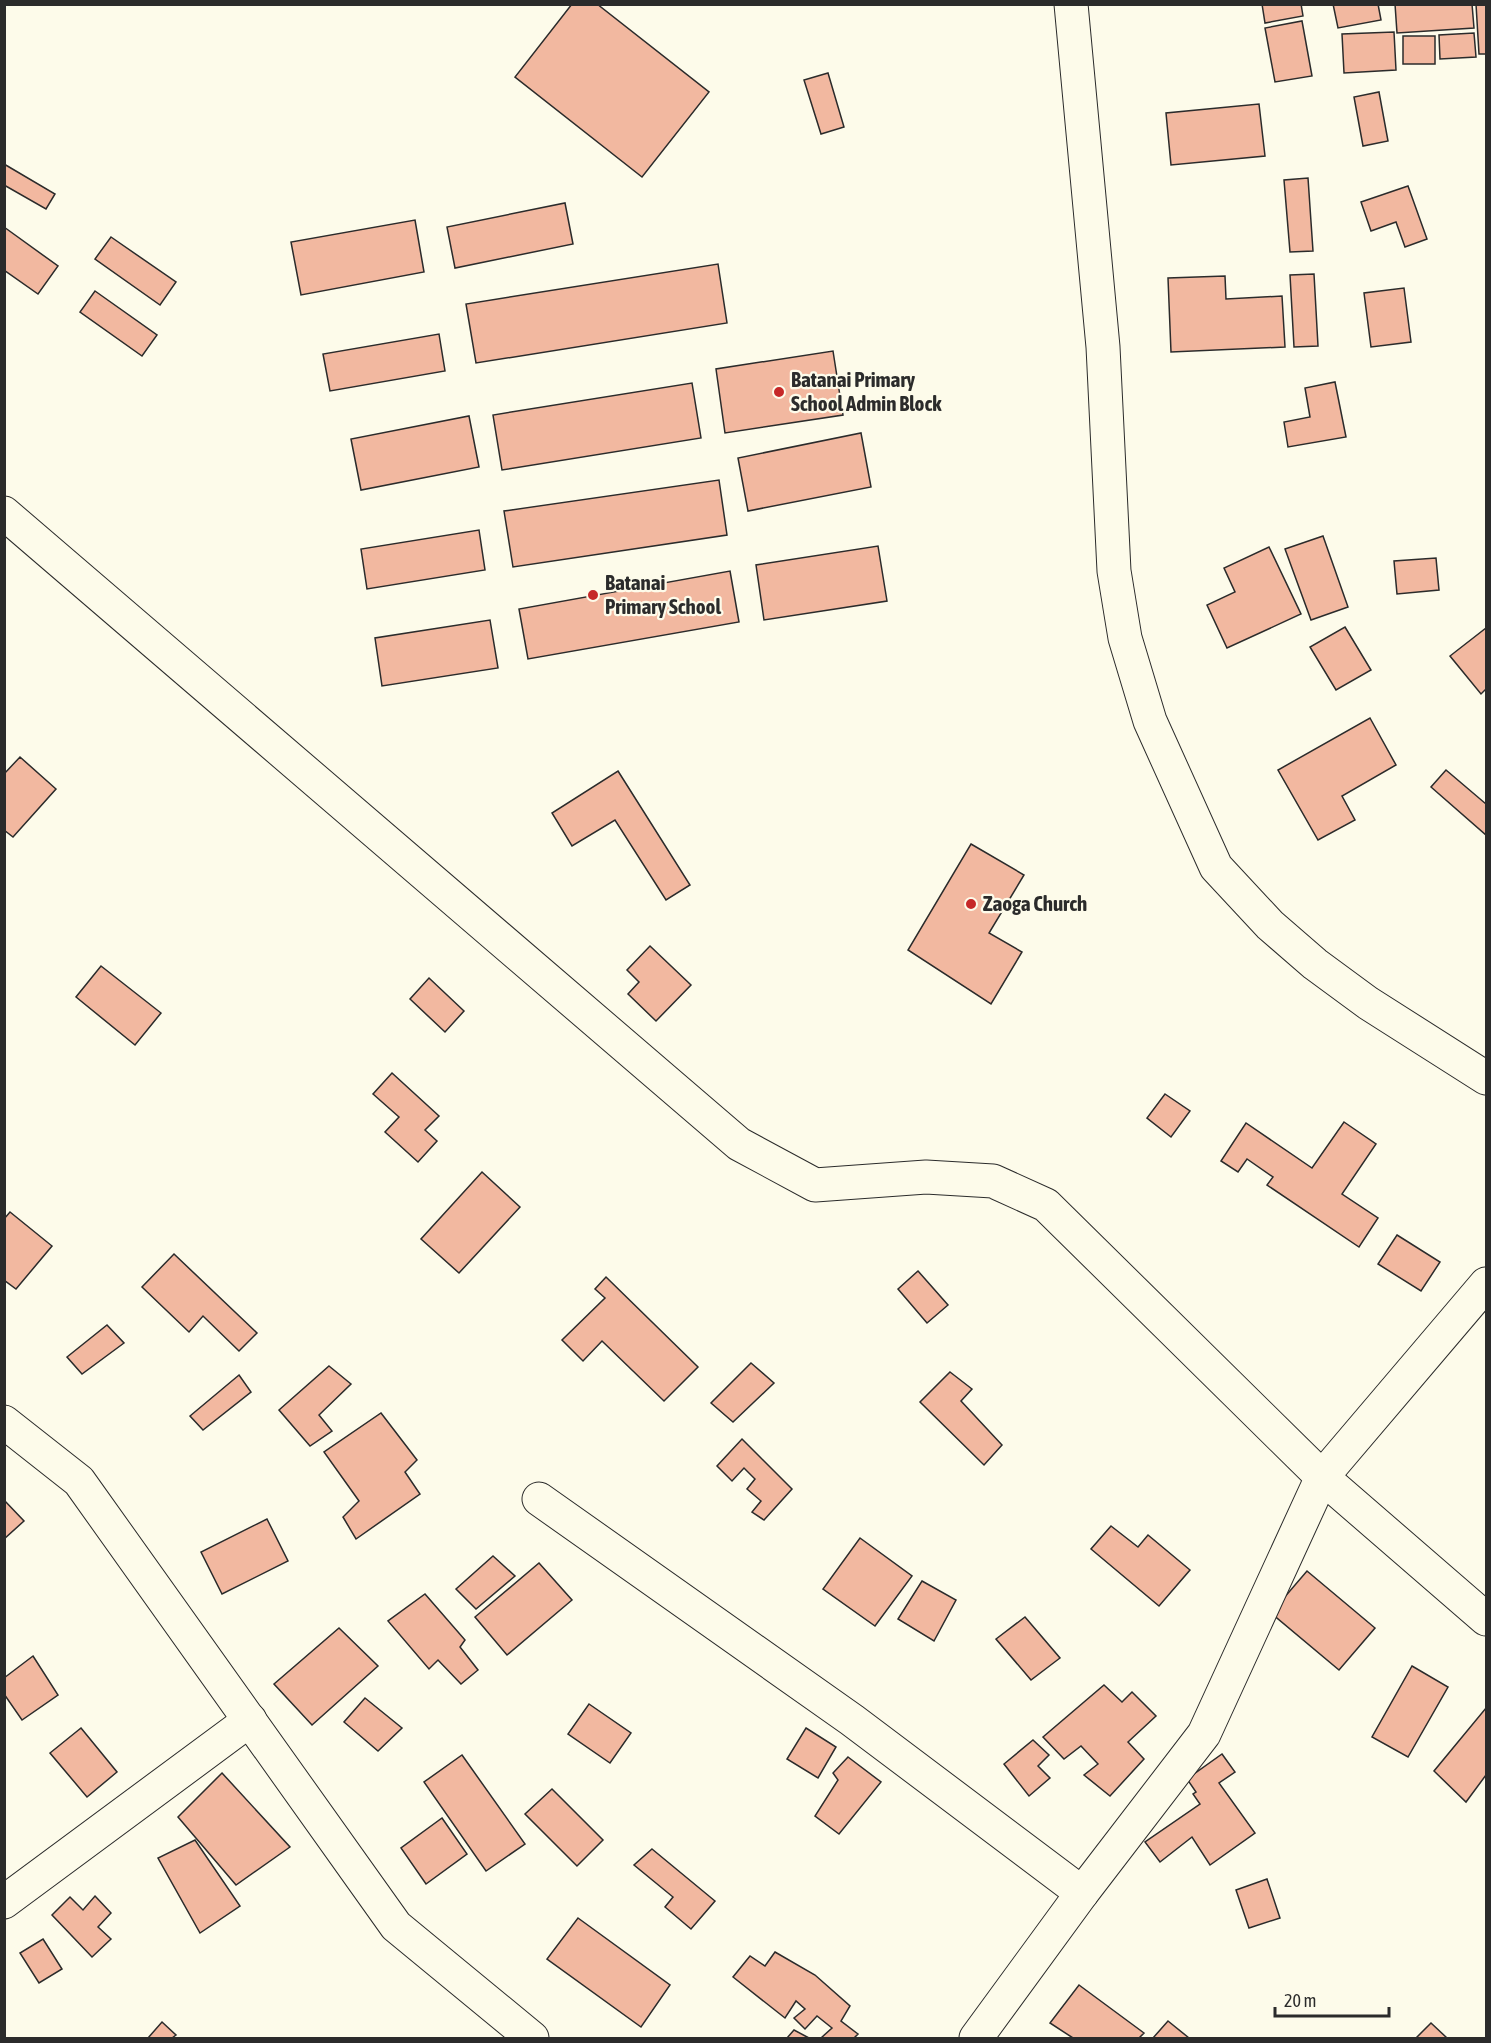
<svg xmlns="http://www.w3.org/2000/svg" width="1491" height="2043" viewBox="0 0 1491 2043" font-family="'Asap Condensed',sans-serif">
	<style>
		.building { fill: #f2b8a0; stroke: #2b2b2b; stroke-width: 1.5 }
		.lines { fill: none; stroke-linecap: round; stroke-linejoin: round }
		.minor-casing { stroke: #2b2b2b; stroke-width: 35 }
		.minor { stroke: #fdfbea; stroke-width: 33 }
		.poi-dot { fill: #c62828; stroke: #fdfbea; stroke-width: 2 }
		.labels { text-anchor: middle; stroke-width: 4.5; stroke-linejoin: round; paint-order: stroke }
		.poi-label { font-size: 21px; font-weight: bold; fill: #2b2b2b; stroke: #fdfbea; text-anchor: start }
	</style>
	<rect width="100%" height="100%" fill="#fdfbea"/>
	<g class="building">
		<path d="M 572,4 L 597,4 L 709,92 L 642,177 L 515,77 Z"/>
		<path d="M 1262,4 L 1301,4 L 1303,16 L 1265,23 Z"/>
		<path d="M 1333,4 L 1378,4 L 1381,20 L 1338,28 Z"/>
		<path d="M 1395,4 L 1472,4 L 1474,28 L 1397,33 Z"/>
		<path d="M 1476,4 L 1486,4 L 1486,54 L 1479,54 Z"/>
		<path d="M 1302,21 L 1312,76 L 1275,82 L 1265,28 Z"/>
		<path d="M 1394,32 L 1396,70 L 1344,73 L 1342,34 Z"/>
		<path d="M 1474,33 L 1476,57 L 1440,59 L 1439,35 Z"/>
		<rect x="1403" y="36" width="32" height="28"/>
		<path d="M 828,73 L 844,127 L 821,134 L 804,80 Z"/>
		<path d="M 1379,92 L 1388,141 L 1363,146 L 1354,97 Z"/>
		<path d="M 1259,104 L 1265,156 L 1171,165 L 1166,113 Z"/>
		<path d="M 4,164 L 55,194 L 46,209 L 4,185 Z"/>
		<path d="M 1308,178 L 1313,251 L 1290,252 L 1284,180 Z"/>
		<path d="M 1408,186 L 1427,239 L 1405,247 L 1396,222 L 1371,231 L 1361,202 Z"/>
		<path d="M 565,203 L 573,244 L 455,268 L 447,227 Z"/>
		<path d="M 415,220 L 424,272 L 301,295 L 291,242 Z"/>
		<path d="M 4,227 L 58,266 L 38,294 L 4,270 Z"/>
		<path d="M 111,237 L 176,282 L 160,305 L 95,259 Z"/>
		<path d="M 718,264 L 727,323 L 476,363 L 466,304 Z"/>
		<path d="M 1314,274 L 1318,346 L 1294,347 L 1290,275 Z"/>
		<path d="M 1225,276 L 1226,299 L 1282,296 L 1285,347 L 1171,352 L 1168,278 Z"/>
		<path d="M 1404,288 L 1411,342 L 1371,347 L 1364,293 Z"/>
		<path d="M 95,291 L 157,335 L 142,356 L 80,312 Z"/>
		<path d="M 439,334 L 445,371 L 330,391 L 323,354 Z"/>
		<path d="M 833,351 L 843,415 L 725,433 L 716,369 Z"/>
		<path d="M 1335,382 L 1346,437 L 1288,447 L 1284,422 L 1310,417 L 1305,388 Z"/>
		<path d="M 692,383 L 701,438 L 502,470 L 493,415 Z"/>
		<path d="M 469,416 L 479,467 L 361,490 L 351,439 Z"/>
		<path d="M 861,433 L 871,487 L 748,511 L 738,458 Z"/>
		<path d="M 719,480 L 727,535 L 513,567 L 504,511 Z"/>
		<path d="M 479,530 L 485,570 L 367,589 L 361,549 Z"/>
		<path d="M 1323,536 L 1348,607 L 1311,620 L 1285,549 Z"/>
		<path d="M 878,546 L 887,601 L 764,620 L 756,565 Z"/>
		<path d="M 1269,547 L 1301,614 L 1227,648 L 1207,605 L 1235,592 L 1224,568 Z"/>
		<path d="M 1436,558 L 1439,590 L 1397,594 L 1394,561 Z"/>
		<path d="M 730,571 L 739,622 L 528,659 L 519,609 Z"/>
		<path d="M 490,620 L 498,668 L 382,686 L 375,638 Z"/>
		<path d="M 1345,627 L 1371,670 L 1336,690 L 1310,647 Z"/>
		<path d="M 1486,628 L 1486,689 L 1481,694 L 1450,656 Z"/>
		<path d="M 1370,718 L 1396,765 L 1342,796 L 1355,820 L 1318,840 L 1278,770 Z"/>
		<path d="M 20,757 L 56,789 L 13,837 L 4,830 L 4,774 Z"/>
		<path d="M 1446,770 L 1486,804 L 1486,835 L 1431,787 Z"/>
		<path d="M 618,771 L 690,885 L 666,900 L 615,820 L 572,846 L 552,813 Z"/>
		<path d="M 971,844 L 1024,875 L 989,933 L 1022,952 L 991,1004 L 908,950 Z"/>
		<path d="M 650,946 L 691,985 L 656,1021 L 628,994 L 639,982 L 627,970 Z"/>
		<path d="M 101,966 L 161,1013 L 135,1045 L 76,997 Z"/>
		<path d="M 429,978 L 464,1011 L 445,1032 L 410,999 Z"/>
		<path d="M 392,1073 L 439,1116 L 425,1130 L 437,1141 L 418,1162 L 385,1132 L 399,1117 L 373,1094 Z"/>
		<path d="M 1165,1094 L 1190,1111 L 1171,1137 L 1147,1118 Z"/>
		<path d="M 1344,1122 L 1376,1144 L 1342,1194 L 1378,1218 L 1359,1247 L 1267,1185 L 1273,1177 L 1247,1159 L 1238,1172 L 1221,1161 L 1246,1123 L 1312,1168 Z"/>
		<path d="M 482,1172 L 520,1207 L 459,1273 L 421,1239 Z"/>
		<path d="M 10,1212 L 52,1246 L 16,1289 L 4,1280 L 4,1219 Z"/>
		<path d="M 1397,1235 L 1440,1262 L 1421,1291 L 1378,1264 Z"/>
		<path d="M 174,1254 L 257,1333 L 239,1351 L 203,1316 L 189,1332 L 142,1287 Z"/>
		<path d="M 918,1271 L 948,1305 L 927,1323 L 898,1289 Z"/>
		<path d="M 606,1277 L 698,1367 L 664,1401 L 602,1341 L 583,1361 L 562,1340 L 605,1298 L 595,1289 Z"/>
		<path d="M 107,1325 L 124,1343 L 82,1374 L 67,1357 Z"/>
		<path d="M 751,1363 L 774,1383 L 733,1422 L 711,1403 Z"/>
		<path d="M 329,1366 L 351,1384 L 319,1415 L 332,1431 L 310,1446 L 279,1410 Z"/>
		<path d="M 950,1372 L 972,1389 L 961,1401 L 1002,1445 L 984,1465 L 920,1402 Z"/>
		<path d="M 239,1375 L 251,1392 L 203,1430 L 190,1416 Z"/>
		<path d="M 381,1413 L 417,1460 L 405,1472 L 420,1494 L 356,1539 L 343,1517 L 359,1501 L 324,1452 Z"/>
		<path d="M 742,1439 L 792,1489 L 764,1520 L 752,1512 L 761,1501 L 747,1489 L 755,1479 L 744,1468 L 732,1481 L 717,1466 Z"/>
		<path d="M 4,1500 L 24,1521 L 4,1539 Z"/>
		<path d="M 267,1519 L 288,1561 L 222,1594 L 201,1552 Z"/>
		<path d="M 1111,1526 L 1138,1547 L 1148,1535 L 1190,1570 L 1159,1606 L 1091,1549 Z"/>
		<path d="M 860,1538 L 912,1576 L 875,1626 L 823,1589 Z"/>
		<path d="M 493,1556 L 515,1576 L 476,1609 L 456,1589 Z"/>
		<path d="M 539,1563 L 572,1600 L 507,1655 L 475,1617 Z"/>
		<path d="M 1307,1571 L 1375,1628 L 1339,1670 L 1271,1613 Z"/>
		<path d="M 922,1581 L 956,1600 L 934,1641 L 898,1619 Z"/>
		<path d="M 425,1594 L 465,1640 L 460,1647 L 478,1670 L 461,1684 L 438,1660 L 429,1669 L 388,1621 Z"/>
		<path d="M 1025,1617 L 1060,1658 L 1031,1680 L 996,1639 Z"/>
		<path d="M 339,1628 L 378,1666 L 312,1725 L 274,1684 Z"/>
		<path d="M 33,1656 L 58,1695 L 22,1720 L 4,1694 L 4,1678 Z"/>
		<path d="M 1412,1666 L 1448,1687 L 1408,1757 L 1372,1737 Z"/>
		<path d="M 1104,1685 L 1122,1702 L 1132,1692 L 1156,1716 L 1128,1742 L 1144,1759 L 1110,1796 L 1084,1775 L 1098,1764 L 1081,1746 L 1064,1759 L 1043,1737 Z"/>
		<path d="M 365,1698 L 402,1728 L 378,1751 L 344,1722 Z"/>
		<path d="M 589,1704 L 631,1733 L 610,1763 L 568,1734 Z"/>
		<path d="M 1486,1708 L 1486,1775 L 1466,1802 L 1434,1771 Z"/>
		<path d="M 81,1728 L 117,1772 L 87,1797 L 50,1753 Z"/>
		<path d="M 806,1728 L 836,1747 L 818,1778 L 787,1759 Z"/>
		<path d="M 1033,1740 L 1049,1755 L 1038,1766 L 1050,1778 L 1029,1796 L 1004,1764 Z"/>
		<path d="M 1222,1754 L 1235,1772 L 1219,1783 L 1255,1833 L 1210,1865 L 1192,1837 L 1160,1862 L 1145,1842 L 1200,1804 L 1193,1794 L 1196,1792 L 1187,1779 Z"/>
		<path d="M 462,1755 L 525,1844 L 486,1871 L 424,1782 Z"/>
		<path d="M 848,1757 L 881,1782 L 839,1834 L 815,1816 L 838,1780 L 833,1773 Z"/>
		<path d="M 222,1773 L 290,1847 L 236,1885 L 178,1817 Z"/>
		<path d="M 552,1789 L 603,1840 L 577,1866 L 525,1814 Z"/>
		<path d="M 442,1818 L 467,1854 L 426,1884 L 401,1848 Z"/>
		<path d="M 195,1840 L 240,1906 L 200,1933 L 158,1858 Z"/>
		<path d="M 652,1849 L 715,1901 L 691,1929 L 665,1907 L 673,1897 L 634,1865 Z"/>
		<path d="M 1267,1879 L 1280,1918 L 1249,1928 L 1236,1890 Z"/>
		<path d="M 95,1896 L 111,1913 L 98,1927 L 111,1939 L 92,1957 L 52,1915 L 70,1897 L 83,1910 Z"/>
		<path d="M 578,1918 L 670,1985 L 641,2027 L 547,1959 Z"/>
		<path d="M 43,1939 L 62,1969 L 39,1983 L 20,1953 Z"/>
		<path d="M 775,1952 L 815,1975 L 850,2006 L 841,2021 L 858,2034 L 854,2038 L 821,2038 L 832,2028 L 817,2016 L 805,2029 L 794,2018 L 805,2009 L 796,2001 L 785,2018 L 733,1977 L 750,1956 L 765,1966 Z"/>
		<path d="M 1079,1985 L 1144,2033 L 1139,2038 L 1073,2038 L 1050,2023 Z"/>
		<path d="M 1168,2021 L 1189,2038 L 1153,2038 Z"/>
		<path d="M 162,2022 L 176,2035 L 172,2038 L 148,2038 Z"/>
		<path d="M 1431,2023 L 1447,2038 L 1416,2038 Z"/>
		<path d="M 794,2030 L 809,2038 L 787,2038 Z"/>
	</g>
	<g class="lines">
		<g class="minor-casing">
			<g id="minor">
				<path d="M 1071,4 L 1103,347 L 1114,571 L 1125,638 L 1150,721 L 1216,867 L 1270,925 L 1315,964 L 1368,1003 L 1486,1078"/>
				<path d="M 4,513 L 739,1144 L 815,1185 L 926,1177 L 993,1181 L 1046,1205 L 1322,1477 L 1486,1619"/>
				<path d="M 4,1422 L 79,1481 L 396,1926 L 532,2038"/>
				<path d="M 539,1499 L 852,1720 L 1082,1893"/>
				<path d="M 4,1902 L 250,1720"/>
				<path d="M 976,2038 L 1082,1893 L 1204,1734 L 1322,1477 L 1486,1284"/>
			</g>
		</g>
		<use href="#minor" class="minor"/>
	</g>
	<g class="poi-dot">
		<circle cx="779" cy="392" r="6"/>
		<circle cx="593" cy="595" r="6"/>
		<circle cx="971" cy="904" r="6"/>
	</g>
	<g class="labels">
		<g class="poi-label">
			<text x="791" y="387">Batanai Primary<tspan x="791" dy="24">School Admin Block</tspan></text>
			<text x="605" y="590">Batanai<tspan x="605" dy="24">Primary School</tspan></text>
			<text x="983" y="911">Zaoga Church</text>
		</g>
	</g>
	<rect width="1491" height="2043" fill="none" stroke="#2b2b2b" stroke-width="12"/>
	<path d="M1275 2007v9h114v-9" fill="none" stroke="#2b2b2b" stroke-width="3"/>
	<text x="1284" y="2007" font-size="18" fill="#2b2b2b" stroke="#fdfbea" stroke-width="4.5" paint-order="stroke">20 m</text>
</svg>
